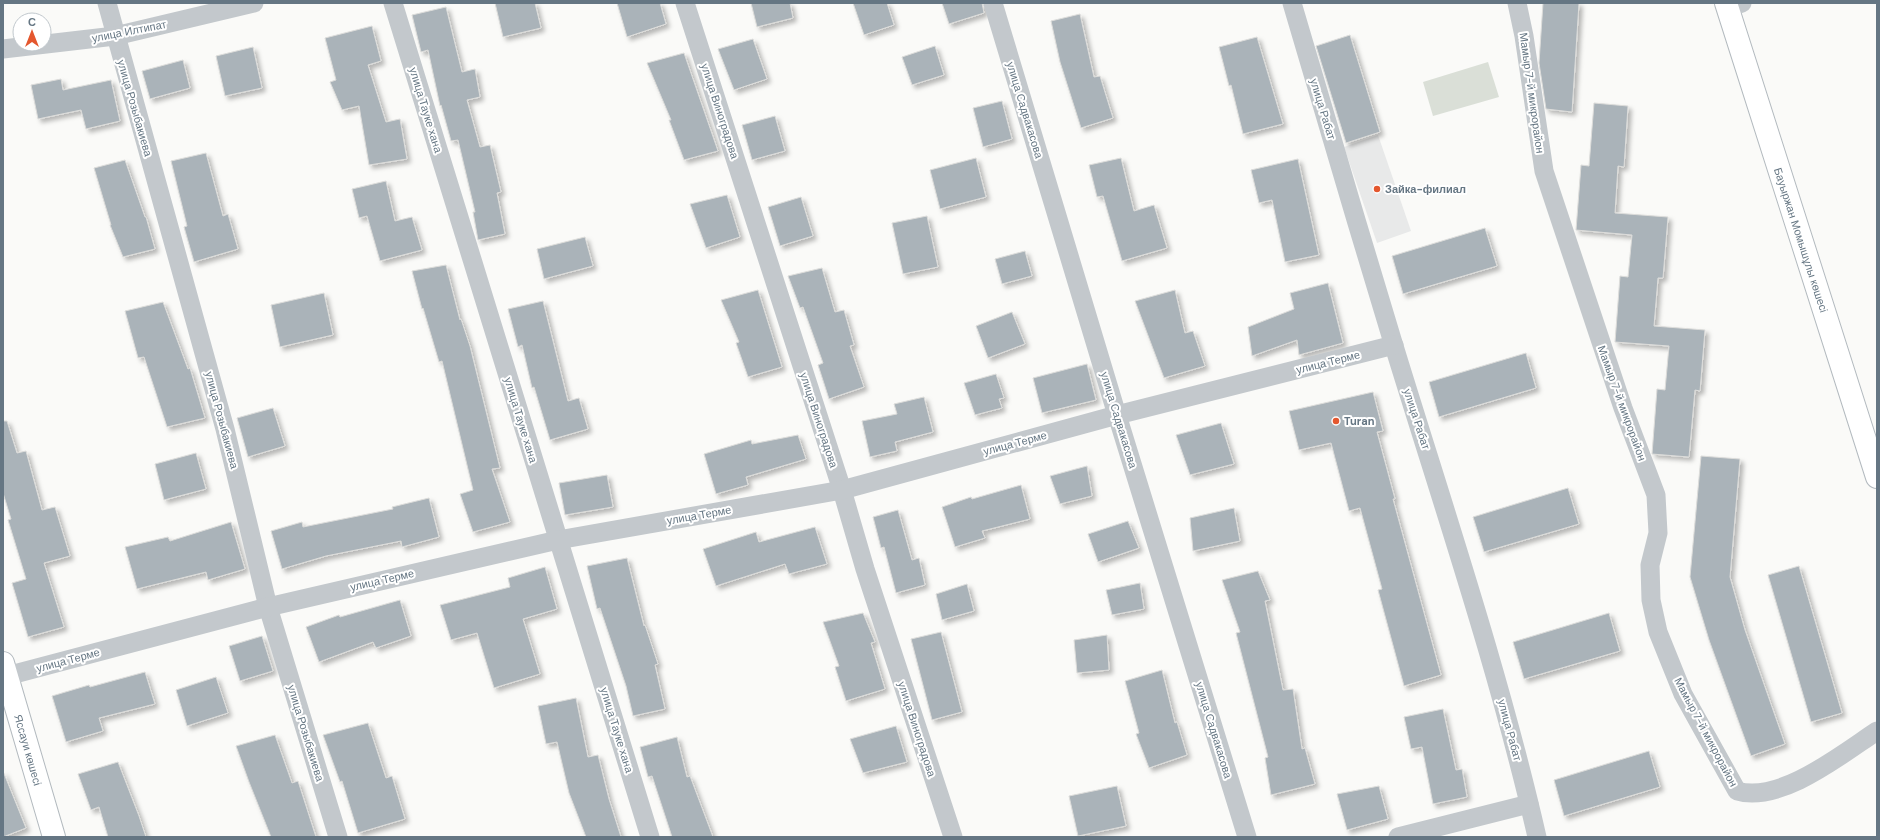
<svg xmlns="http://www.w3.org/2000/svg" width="1880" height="840" viewBox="0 0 1880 840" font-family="'DM Sans',sans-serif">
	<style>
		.built { fill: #e8e9e9 }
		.green { fill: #dadfd7 }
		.building { fill: #aab3b9; stroke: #dcdcda; filter: url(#shadow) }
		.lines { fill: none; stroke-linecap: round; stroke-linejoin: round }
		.secondary-casing { stroke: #b3babf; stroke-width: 24 }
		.street { stroke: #c3c8cc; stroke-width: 19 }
		.secondary { stroke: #fff; stroke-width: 22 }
		.poi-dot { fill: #e4572e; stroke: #fff; stroke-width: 1.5 }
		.labels { text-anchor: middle; stroke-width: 4; stroke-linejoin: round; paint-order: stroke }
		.street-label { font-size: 11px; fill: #657683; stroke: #fff }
		.poi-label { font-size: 11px; font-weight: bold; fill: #657683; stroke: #fff; text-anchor: start }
	</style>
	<defs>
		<filter id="shadow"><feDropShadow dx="3.5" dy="3.5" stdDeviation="2" flood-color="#0004"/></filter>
	</defs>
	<rect width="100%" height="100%" fill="#fafaf8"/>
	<path class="built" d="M 1378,135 L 1411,231 L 1377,243 L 1344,147 Z"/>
	<path class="green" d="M 1488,62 L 1499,97 L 1433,116 L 1423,82 Z"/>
	<g class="building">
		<path d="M 495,3 L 535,3 L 541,28 L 503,37 Z"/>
		<path d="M 617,3 L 660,3 L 666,24 L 627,37 Z"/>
		<path d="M 751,3 L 790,3 L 793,18 L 757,27 Z"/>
		<path d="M 853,3 L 887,3 L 894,25 L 864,35 Z"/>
		<path d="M 942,3 L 982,3 L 984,13 L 949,24 Z"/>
		<path d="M 1543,3 L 1579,3 L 1572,112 L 1546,109 L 1539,63 Z"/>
		<path d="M 446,7 L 462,72 L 475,69 L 480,97 L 467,100 L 480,147 L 490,145 L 501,192 L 497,193 L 505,234 L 478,240 L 473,212 L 475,212 L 458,140 L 451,141 L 441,105 L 440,106 L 428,50 L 421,52 L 412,15 Z"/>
		<path d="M 1080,14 L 1094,77 L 1100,76 L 1113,118 L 1081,128 L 1060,62 L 1051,21 Z"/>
		<path d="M 372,26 L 381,61 L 368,65 L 386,122 L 400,119 L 407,159 L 369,165 L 359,106 L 342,110 L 330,82 L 336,80 L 325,38 Z"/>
		<path d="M 1350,35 L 1380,132 L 1346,143 L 1316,46 Z"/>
		<path d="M 1257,37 L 1283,124 L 1243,134 L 1231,85 L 1229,86 L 1219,47 Z"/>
		<path d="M 753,39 L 767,79 L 734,90 L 718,49 Z"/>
		<path d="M 935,46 L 944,75 L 912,85 L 902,57 Z"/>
		<path d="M 253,47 L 262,88 L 225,96 L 216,56 Z"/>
		<path d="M 684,53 L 718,151 L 684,160 L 669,120 L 671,120 L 647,63 Z"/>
		<path d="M 183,60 L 190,88 L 150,99 L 142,71 Z"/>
		<path d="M 61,79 L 63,90 L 111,80 L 120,121 L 86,129 L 81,110 L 38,119 L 31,85 Z"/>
		<path d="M 1002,101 L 1012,139 L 983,147 L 973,108 Z"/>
		<path d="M 1594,103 L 1628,106 L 1624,167 L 1618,166 L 1615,213 L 1668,217 L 1663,278 L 1658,278 L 1654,326 L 1705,330 L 1700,391 L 1695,390 L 1689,457 L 1652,454 L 1657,389 L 1665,390 L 1669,346 L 1615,342 L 1620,276 L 1628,277 L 1632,235 L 1576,230 L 1581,165 L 1589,166 Z"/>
		<path d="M 775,116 L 785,151 L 752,160 L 742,125 Z"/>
		<path d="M 206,153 L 223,216 L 228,214 L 238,249 L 194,262 L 184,227 L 187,226 L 171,161 Z"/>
		<path d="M 976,158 L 986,197 L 940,209 L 930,170 Z"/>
		<path d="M 1121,158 L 1134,211 L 1154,205 L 1167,248 L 1122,261 L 1103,196 L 1097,197 L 1089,165 Z"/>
		<path d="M 1298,159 L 1319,255 L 1285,262 L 1272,200 L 1259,203 L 1251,170 Z"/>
		<path d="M 125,160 L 145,217 L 146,217 L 155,249 L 123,257 L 110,225 L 111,225 L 94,168 Z"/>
		<path d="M 386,181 L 395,221 L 412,217 L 422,250 L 380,261 L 367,216 L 359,218 L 352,189 Z"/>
		<path d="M 727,195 L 740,237 L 706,248 L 690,204 Z"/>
		<path d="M 801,197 L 813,236 L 780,246 L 768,207 Z"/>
		<path d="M 927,216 L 938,267 L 903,274 L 892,223 Z"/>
		<path d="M 1485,228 L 1497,266 L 1403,294 L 1392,256 Z"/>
		<path d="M 585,237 L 593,266 L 544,279 L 537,249 Z"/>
		<path d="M 1025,251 L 1032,276 L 1002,284 L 995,259 Z"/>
		<path d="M 446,265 L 460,320 L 461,319 L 470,346 L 500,468 L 492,469 L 510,522 L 473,532 L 460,494 L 473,490 L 442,361 L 439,362 L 423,308 L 422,309 L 412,271 Z"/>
		<path d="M 822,268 L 835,312 L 844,310 L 854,345 L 850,346 L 864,387 L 829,399 L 818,365 L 823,363 L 803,307 L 800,308 L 788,276 Z"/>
		<path d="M 1328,283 L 1343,343 L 1299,355 L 1297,340 L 1252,356 L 1248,327 L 1294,309 L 1290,293 Z"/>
		<path d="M 758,290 L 782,367 L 748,377 L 736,343 L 739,342 L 721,300 Z"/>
		<path d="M 1175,290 L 1185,333 L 1193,331 L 1205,366 L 1164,378 L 1135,301 Z"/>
		<path d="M 324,293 L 333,335 L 280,347 L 271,305 Z"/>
		<path d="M 543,301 L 568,401 L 579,398 L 588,429 L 550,440 L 534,387 L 532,388 L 522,345 L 518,347 L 508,309 Z"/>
		<path d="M 163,302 L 188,369 L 190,368 L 205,418 L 167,427 L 144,357 L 138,358 L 125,311 Z"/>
		<path d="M 1012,312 L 1025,344 L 988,358 L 976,326 Z"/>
		<path d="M 1526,353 L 1536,388 L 1439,417 L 1429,382 Z"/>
		<path d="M 1087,364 L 1096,400 L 1042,413 L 1033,378 Z"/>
		<path d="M 996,374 L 1004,398 L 999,399 L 1002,408 L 975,415 L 964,383 Z"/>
		<path d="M 1373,392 L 1383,431 L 1377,432 L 1395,499 L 1393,499 L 1441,675 L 1404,686 L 1378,590 L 1382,589 L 1360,508 L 1349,511 L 1331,443 L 1299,450 L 1289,411 Z"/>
		<path d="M 924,397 L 933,432 L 895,442 L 897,451 L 870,457 L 862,421 L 897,414 L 894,404 Z"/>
		<path d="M 273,408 L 285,446 L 248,457 L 237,418 Z"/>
		<path d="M 3,421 L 7,421 L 17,453 L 26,451 L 42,510 L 55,507 L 70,556 L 44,563 L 64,627 L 28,637 L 12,583 L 26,579 L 8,520 L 11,519 L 3,493 Z"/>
		<path d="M 1221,423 L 1234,464 L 1190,475 L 1176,435 Z"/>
		<path d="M 798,435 L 806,459 L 746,477 L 748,485 L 716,494 L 704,454 L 751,440 L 752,444 Z"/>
		<path d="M 196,453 L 206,489 L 164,500 L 155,464 Z"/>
		<path d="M 1701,456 L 1740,459 L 1730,577 L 1745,630 L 1785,744 L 1751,756 L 1709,640 L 1690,577 Z"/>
		<path d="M 1087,466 L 1092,496 L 1060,504 L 1050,476 Z"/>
		<path d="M 607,475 L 613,507 L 565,515 L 559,483 Z"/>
		<path d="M 1021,485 L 1030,519 L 982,531 L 985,538 L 955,547 L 942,507 L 971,497 L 972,499 Z"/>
		<path d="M 1568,488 L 1579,524 L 1484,552 L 1473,517 Z"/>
		<path d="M 429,498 L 439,537 L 402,547 L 401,541 L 326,556 L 282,569 L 271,531 L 302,522 L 303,527 L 393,509 L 392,507 Z"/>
		<path d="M 1234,508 L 1240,541 L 1193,551 L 1190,518 Z"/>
		<path d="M 898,510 L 912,560 L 919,558 L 925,585 L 896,593 L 884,547 L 881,548 L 873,517 Z"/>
		<path d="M 1128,521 L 1139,548 L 1098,562 L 1088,534 Z"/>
		<path d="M 231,522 L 245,569 L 208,580 L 206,572 L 137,589 L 125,547 L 168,537 L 170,541 Z"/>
		<path d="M 815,527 L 827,564 L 789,574 L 785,564 L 716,586 L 703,549 L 756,532 L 759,542 Z"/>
		<path d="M 627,558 L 644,626 L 645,625 L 658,664 L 655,665 L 665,709 L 633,716 L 626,686 L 600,608 L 597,609 L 587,566 Z"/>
		<path d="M 1799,566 L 1842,713 L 1811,722 L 1768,575 Z"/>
		<path d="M 545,567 L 557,609 L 523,619 L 540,674 L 494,688 L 477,633 L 451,640 L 440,605 L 510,587 L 508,578 Z"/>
		<path d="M 1258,571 L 1270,600 L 1265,601 L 1283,690 L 1293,689 L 1302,749 L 1305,748 L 1315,784 L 1271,795 L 1265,758 L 1268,757 L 1236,633 L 1240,632 L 1222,580 Z"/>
		<path d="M 1140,583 L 1144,609 L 1112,615 L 1106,590 Z"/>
		<path d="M 967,584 L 974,611 L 942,620 L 936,594 Z"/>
		<path d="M 400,600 L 411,636 L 376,648 L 373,642 L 319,662 L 306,627 L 339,615 L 340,617 Z"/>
		<path d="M 863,613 L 875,642 L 871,643 L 885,689 L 846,701 L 835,667 L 839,666 L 823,622 Z"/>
		<path d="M 1609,613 L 1620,651 L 1524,679 L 1513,642 Z"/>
		<path d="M 941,632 L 962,712 L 932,720 L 911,639 Z"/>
		<path d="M 1107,635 L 1109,670 L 1077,673 L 1074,640 Z"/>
		<path d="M 262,636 L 273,671 L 240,681 L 229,646 Z"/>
		<path d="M 1162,670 L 1175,723 L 1177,722 L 1187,755 L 1149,768 L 1136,734 L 1139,733 L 1125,681 Z"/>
		<path d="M 145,672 L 155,704 L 99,718 L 103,731 L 66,742 L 52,696 L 89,685 L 90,687 Z"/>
		<path d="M 216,677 L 228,713 L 187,726 L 176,690 Z"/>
		<path d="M 576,698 L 588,757 L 598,755 L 609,799 L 621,837 L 586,837 L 569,793 L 557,742 L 546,744 L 538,706 Z"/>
		<path d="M 1443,709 L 1456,770 L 1462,769 L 1467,797 L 1433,804 L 1422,747 L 1411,749 L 1404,717 Z"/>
		<path d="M 368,723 L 386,778 L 392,776 L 405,819 L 358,833 L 342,781 L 340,782 L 323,735 Z"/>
		<path d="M 896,726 L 907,762 L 863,773 L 850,739 Z"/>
		<path d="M 275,735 L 292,783 L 298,781 L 316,837 L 271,837 L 249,782 L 236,746 Z"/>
		<path d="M 677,737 L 687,777 L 690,776 L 713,837 L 672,837 L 652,776 L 648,777 L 640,747 Z"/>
		<path d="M 1649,751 L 1660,787 L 1564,816 L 1554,780 Z"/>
		<path d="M 118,762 L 139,816 L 146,837 L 108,837 L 99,807 L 91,810 L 78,774 Z"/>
		<path d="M 3,771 L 26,828 L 3,837 Z"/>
		<path d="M 1117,786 L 1126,826 L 1078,836 L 1069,796 Z"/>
		<path d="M 1379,786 L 1388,819 L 1347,830 L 1337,794 Z"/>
	</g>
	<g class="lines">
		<g class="secondary-casing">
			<g id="secondary">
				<path d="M 1726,3 L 1877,477"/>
				<path d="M 3,663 L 54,837"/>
			</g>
		</g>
		<g class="street">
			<path d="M 107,3 L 225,429 L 268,607 L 338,837"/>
			<path d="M 393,3 L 650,837"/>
			<path d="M 685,3 L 842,490 L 865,569 L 953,837"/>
			<path d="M 993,3 L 1117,415 L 1247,837"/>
			<path d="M 1292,3 C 1326,117 1359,232 1394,346 C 1444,509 1499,671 1537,837"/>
			<path d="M 1517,3 L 1524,36 L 1544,171 L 1623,408 L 1656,495 L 1658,533 L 1650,565 L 1651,600 L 1658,632 L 1683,694 L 1737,791 C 1780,804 1842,754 1877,731"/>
			<path d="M 1727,8 L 1742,3"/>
			<path d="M 3,49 L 115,36 L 254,3"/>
			<path d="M 3,677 L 268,607 L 558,540 L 842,490 L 1117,415 L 1394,345"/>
			<path d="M 1398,837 L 1529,804"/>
		</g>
		<use href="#secondary" class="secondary"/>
	</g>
	<g class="poi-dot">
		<circle cx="1377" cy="189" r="4"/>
		<circle cx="1336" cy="421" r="4"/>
	</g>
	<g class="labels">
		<g class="street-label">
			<text transform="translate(129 31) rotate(-11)" y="4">улица Илтипат</text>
			<text transform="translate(1532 93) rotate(82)" y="4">Мамыр 7-й микрорайон</text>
			<text transform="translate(135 108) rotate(74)" y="4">улица Розыбакиева</text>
			<text transform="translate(1323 109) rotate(73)" y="4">улица Рабат</text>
			<text transform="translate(426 110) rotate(73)" y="4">улица Тауке хана</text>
			<text transform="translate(1025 110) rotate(73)" y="4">улица Садвакасова</text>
			<text transform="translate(720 111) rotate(72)" y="4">улица Виноградова</text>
			<text transform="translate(1801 240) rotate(72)" y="4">Бауыржан Момышұлы көшесі</text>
			<text transform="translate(1328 362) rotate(-14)" y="4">улица Терме</text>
			<text transform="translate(1622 403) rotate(70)" y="4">Мамыр 7-й микрорайон</text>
			<text transform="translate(1417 419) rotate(72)" y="4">улица Рабат</text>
			<text transform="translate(222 420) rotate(75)" y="4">улица Розыбакиева</text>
			<text transform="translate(521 420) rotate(73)" y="4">улица Тауке хана</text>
			<text transform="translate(819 420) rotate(72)" y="4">улица Виноградова</text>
			<text transform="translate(1119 420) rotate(73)" y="4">улица Садвакасова</text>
			<text transform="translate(1015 443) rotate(-15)" y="4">улица Терме</text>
			<text transform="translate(699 515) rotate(-10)" y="4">улица Терме</text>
			<text transform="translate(382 580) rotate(-13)" y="4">улица Терме</text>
			<text transform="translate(68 660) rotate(-15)" y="4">улица Терме</text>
			<text transform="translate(917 729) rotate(72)" y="4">улица Виноградова</text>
			<text transform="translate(617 730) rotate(73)" y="4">улица Тауке хана</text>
			<text transform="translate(1214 730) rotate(73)" y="4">улица Садвакасова</text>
			<text transform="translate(1510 730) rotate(75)" y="4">улица Рабат</text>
			<text transform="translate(1706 732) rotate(62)" y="4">Мамыр 7-й микрорайон</text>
			<text transform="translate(306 733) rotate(73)" y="4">улица Розыбакиева</text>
			<text transform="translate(28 750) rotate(74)" y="4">Яссауи көшесі</text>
		</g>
		<g class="poi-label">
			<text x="1385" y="193">Зайка-филиал</text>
			<text x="1344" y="425">Turan</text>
		</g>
	</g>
	<rect width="1880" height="840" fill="none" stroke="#657683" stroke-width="8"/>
	<g transform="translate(32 32)"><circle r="19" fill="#ffffff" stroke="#c1c8cd"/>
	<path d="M0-3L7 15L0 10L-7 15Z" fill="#e4572e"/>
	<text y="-6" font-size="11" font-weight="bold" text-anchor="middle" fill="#657683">С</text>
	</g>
</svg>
